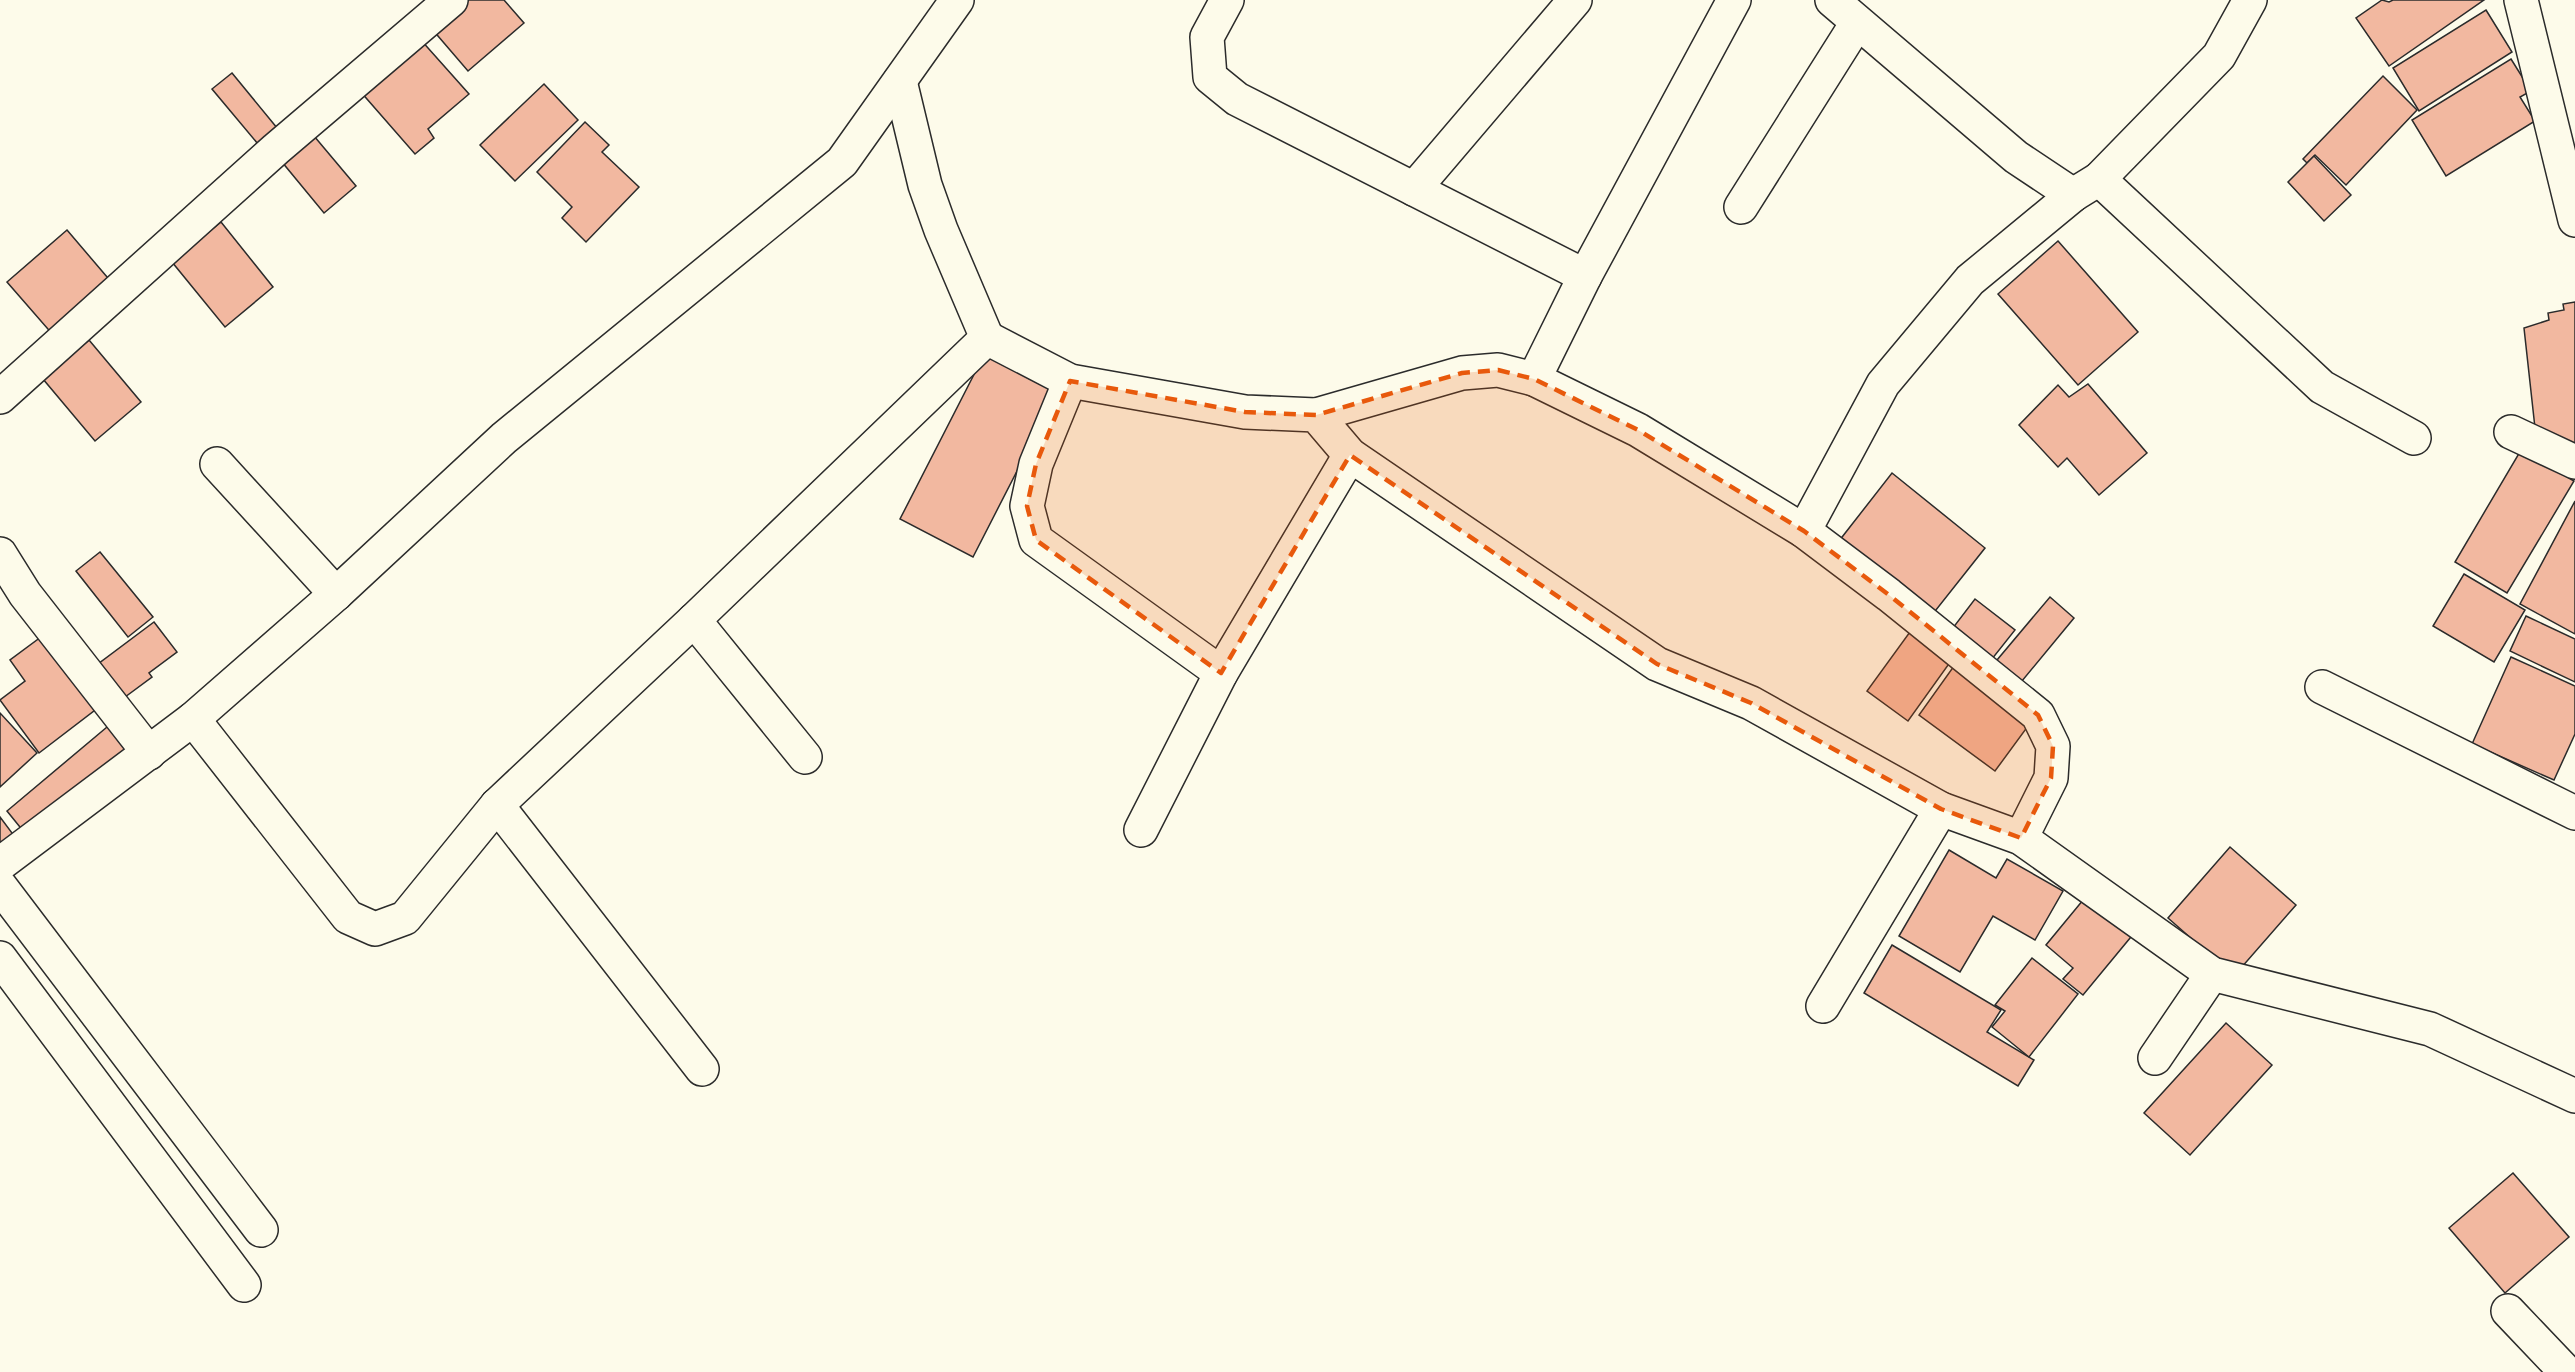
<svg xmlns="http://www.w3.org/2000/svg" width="2575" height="1372" viewBox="0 0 2575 1372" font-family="'IBM Plex Sans',sans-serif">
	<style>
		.building { fill: #f2b8a0; stroke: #2b2b2b; stroke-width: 1.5 }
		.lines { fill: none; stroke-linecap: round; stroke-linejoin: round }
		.minor-casing { stroke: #2b2b2b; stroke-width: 36 }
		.minor { stroke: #fdfbea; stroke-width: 33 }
		.marked { fill: #e8590c; fill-opacity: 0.2; stroke: #e8590c; stroke-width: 4.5; stroke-dasharray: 12 8; stroke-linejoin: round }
	</style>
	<rect width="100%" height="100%" fill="#fdfbea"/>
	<g class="building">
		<path d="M 466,0 L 504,0 L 524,23 L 468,71 L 432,29 Z"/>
		<path d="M 2382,0 L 2389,2 L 2393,0 L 2484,0 L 2389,66 L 2356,18 Z"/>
		<path d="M 2486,10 L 2512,52 L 2419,111 L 2393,68 Z"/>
		<path d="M 420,39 L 469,94 L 428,129 L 434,138 L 415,154 L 360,91 Z"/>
		<path d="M 2511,59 L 2531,91 L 2520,97 L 2535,121 L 2446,176 L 2412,120 Z"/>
		<path d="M 232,73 L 282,134 L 263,150 L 212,89 Z"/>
		<path d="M 2383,76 L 2417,110 L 2346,185 L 2315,155 L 2307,163 L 2303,159 Z"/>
		<path d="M 544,84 L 578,120 L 515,181 L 480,145 Z"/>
		<path d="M 585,122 L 609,145 L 602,152 L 639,187 L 586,242 L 562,218 L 572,207 L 537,172 Z"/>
		<path d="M 314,136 L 356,186 L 324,213 L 282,162 Z"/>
		<path d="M 2314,156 L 2351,195 L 2324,221 L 2288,182 Z"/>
		<path d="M 221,222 L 273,287 L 225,327 L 172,262 Z"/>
		<path d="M 67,230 L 113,284 L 54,336 L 7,282 Z"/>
		<path d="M 2058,241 L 2138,332 L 2078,385 L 1998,294 Z"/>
		<path d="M 2575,302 L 2575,455 L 2536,437 L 2524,328 L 2549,320 L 2548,313 L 2564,310 L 2563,304 Z"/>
		<path d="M 89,340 L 141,402 L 95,441 L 43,379 Z"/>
		<path d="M 984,355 L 1057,393 L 973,557 L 900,519 Z"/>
		<path d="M 2088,384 L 2147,453 L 2099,495 L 2067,458 L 2058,467 L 2019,425 L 2058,385 L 2069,397 Z"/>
		<path d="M 2521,450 L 2574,481 L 2507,593 L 2455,562 Z"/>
		<path d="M 1892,473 L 1985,548 L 1932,615 L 1839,541 Z"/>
		<path d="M 2575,501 L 2575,634 L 2520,604 Z"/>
		<path d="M 100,552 L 153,617 L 128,637 L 76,571 Z"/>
		<path d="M 2464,574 L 2525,610 L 2494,662 L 2433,626 Z"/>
		<path d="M 2050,597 L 2074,618 L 2017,687 L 1992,666 Z"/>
		<path d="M 1975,599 L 2015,630 L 1988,664 L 1949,633 Z"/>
		<path d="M 2526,616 L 2575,639 L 2575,682 L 2510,651 Z"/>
		<path d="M 154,622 L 177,652 L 149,673 L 152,677 L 121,700 L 98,664 Z"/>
		<path d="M 1915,625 L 1956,654 L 1908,721 L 1867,691 Z"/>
		<path d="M 45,634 L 99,707 L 39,753 L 0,700 L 25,681 L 10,660 Z"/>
		<path d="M 2511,657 L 2575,686 L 2575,734 L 2554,780 L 2472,744 Z"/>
		<path d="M 1954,666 L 2031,722 L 1995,771 L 1919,715 Z"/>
		<path d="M 0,713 L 37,753 L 0,787 Z"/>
		<path d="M 113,722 L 134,748 L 28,837 L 7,811 Z"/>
		<path d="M 0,817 L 15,837 L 0,848 Z"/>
		<path d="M 2230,847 L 2296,905 L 2234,976 L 2168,918 Z"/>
		<path d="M 1949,850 L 1996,878 L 2007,859 L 2063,891 L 2035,940 L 1993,916 L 1960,972 L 1899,936 Z"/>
		<path d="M 2088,894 L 2135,932 L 2083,995 L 2063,979 L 2073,968 L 2046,945 Z"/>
		<path d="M 1892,945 L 2001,1010 L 1987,1032 L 2034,1060 L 2018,1086 L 1864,993 Z"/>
		<path d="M 2032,958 L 2078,994 L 2029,1057 L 1992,1027 L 2005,1011 L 1995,1005 Z"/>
		<path d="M 2226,1023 L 2272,1065 L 2190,1155 L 2144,1113 Z"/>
		<path d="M 2513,1173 L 2569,1237 L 2505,1293 L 2449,1228 Z"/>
	</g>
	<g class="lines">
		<g class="minor-casing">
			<g id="minor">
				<path d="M 1227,0 L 1207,37 L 1210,77 L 1237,99 L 1585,276"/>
				<path d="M 1832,0 L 2016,157 L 2073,195"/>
				<path d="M 2521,0 L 2575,220"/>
				<path d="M 2099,179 L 2322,387 L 2414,438"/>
				<path d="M 1414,189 L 1575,0"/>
				<path d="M 1741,207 L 1857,23"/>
				<path d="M 987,338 L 1070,381 L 1245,412 L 1316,415 L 1350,455 L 1657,664 L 1751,703 L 1941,809 L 2021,838 L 2212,974 L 2430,1029 L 2575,1096"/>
				<path d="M 1534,379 L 1585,276 L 1734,0"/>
				<path d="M 1070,381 L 1036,464 L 1027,506 L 1036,540 L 1221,673"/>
				<path d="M 0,397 L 276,149 L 451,0"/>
				<path d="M 1316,415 L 1462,373 L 1498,370 L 1534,379 L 1638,430 L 1804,531 L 1889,595 L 2038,715 L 2053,746 L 2051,778 L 2021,838"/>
				<path d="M 2511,432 L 2575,462"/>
				<path d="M 217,464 L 336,594"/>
				<path d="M 1804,531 L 1883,384 L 1970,280 L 2073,195 L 2099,179 L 2219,56 L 2250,0"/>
				<path d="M 0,554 L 25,594 L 149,753"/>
				<path d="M 694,620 L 805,757"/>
				<path d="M 2322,687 L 2575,813"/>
				<path d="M 193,719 L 348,917 L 375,929 L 405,918 L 497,805 L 694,620 L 987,338 L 941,230 L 925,185 L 900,81"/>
				<path d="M 497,805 L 702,1069"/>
				<path d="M 1141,830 L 1221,673 L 1350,455"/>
				<path d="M 0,864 L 193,719 L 336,594 L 504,438 L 842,162 L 957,0"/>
				<path d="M 0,886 L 261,1230"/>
				<path d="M 0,958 L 244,1285"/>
				<path d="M 1823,1006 L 1941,809"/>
				<path d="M 2155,1058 L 2212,974"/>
				<path d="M 2508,1311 L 2566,1372"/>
			</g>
		</g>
		<use href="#minor" class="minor"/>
	</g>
	<path class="marked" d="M 1498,370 L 1534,379 L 1638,430 L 1804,531 L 1889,595 L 2038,715 L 2053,746 L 2051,778 L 2021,838 L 1941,809 L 1751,703 L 1657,664 L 1350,455 L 1221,673 L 1036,540 L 1027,506 L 1036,464 L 1070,381 L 1245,412 L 1316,415 L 1462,373 Z"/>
</svg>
